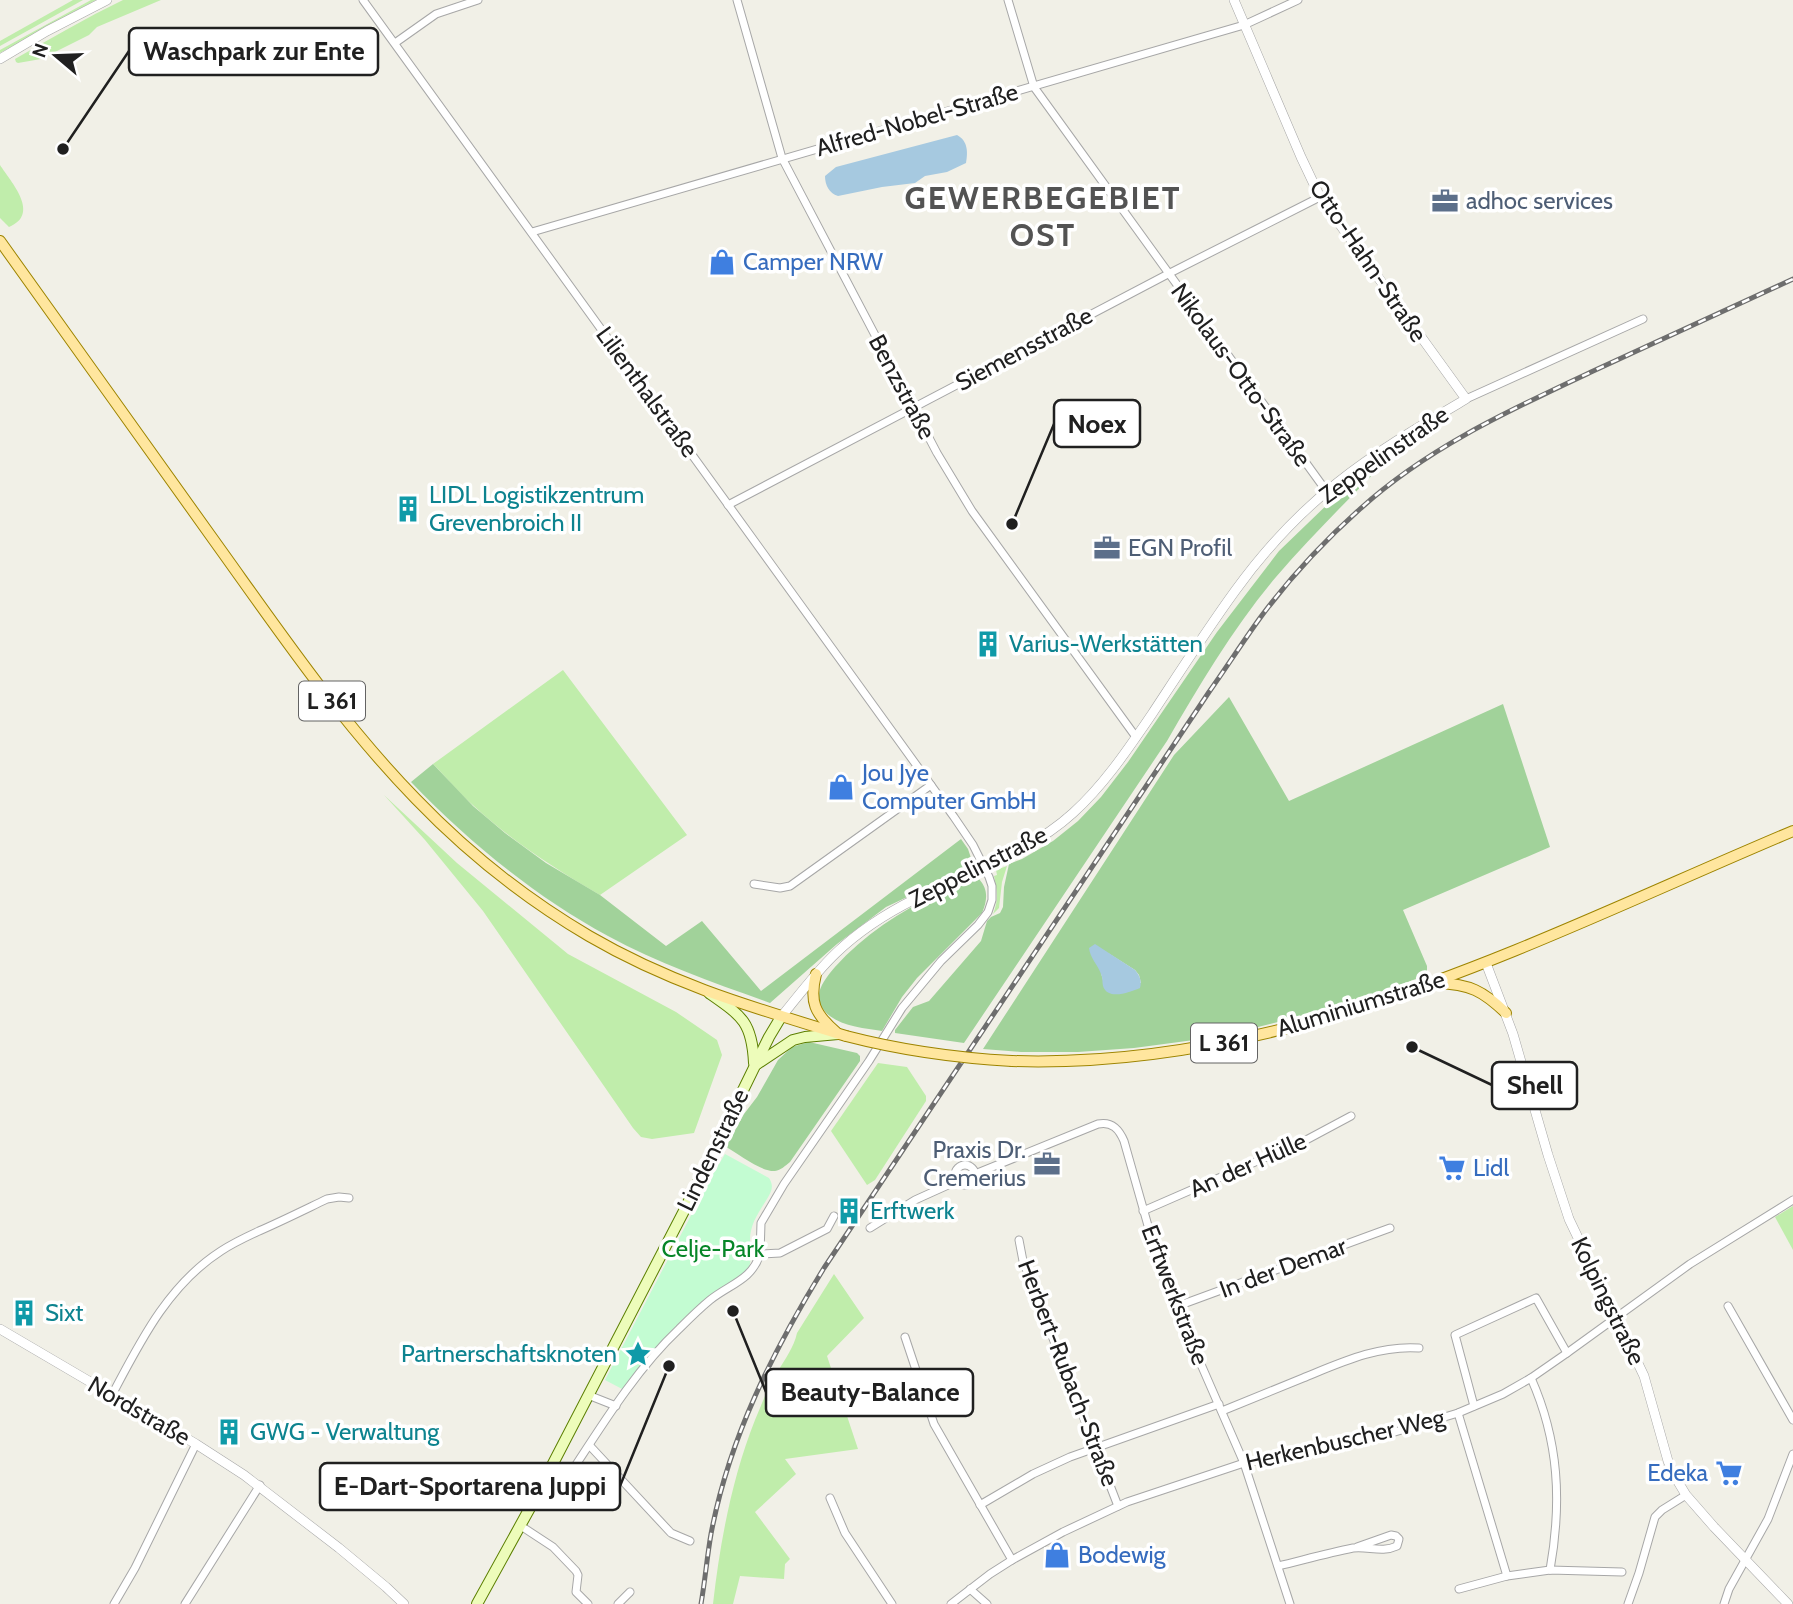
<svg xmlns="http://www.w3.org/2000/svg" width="1793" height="1604" viewBox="0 0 1793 1604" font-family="Cabin,sans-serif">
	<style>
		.grass { fill: #c0edab }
		.forest { fill: #a1d29a; fill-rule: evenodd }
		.park { fill: #c3fcd2 }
		.water { fill: #a6c9e0 }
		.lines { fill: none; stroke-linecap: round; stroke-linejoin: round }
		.minor-casing { stroke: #a7a7a7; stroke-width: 9 }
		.tertiary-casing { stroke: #a7a7a7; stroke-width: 10 }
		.secondary-casing { stroke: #5b7f00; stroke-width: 12 }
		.primary-casing { stroke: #9d8400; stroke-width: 12 }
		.minor { stroke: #fff; stroke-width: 7 }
		.tertiary { stroke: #fff; stroke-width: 9 }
		.secondary { stroke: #edfcba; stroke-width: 10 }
		.primary { stroke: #ffe69e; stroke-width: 10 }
		.rail-casing { stroke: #6e6e6e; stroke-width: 5 }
		.rail { stroke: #fff; stroke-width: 2.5; stroke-dasharray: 8; stroke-linecap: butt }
		.primary-bridge-casing { stroke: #9d8400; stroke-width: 12; stroke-linecap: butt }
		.primary-bridge { stroke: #ffe69e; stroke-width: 10 }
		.labels { text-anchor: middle; stroke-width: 7; stroke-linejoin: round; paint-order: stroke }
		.shield { fill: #fff; stroke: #636363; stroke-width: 2 }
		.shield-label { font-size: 23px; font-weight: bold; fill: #202020 }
		.street-label { font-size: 24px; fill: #202020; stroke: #fff }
		.service-label { font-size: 24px; fill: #4e5e75; stroke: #fff; text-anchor: start }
		.shop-label { font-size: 24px; fill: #366cbe; stroke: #fff; text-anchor: start }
		.culture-label { font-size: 24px; fill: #0d838f; stroke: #fff; text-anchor: start }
		.park-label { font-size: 24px; fill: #078628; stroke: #fff }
		.district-label { font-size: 32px; font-weight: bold; letter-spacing: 2px; fill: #535353; stroke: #fff }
		.leader { fill: none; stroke: #202020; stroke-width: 2.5 }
		.callout-dot { fill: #202020; stroke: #fff; stroke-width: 2.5 }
		.callout { fill: #fff; stroke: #202020; stroke-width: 2.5 }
		.callout-label { font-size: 26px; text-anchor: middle; font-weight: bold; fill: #202020 }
	</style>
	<rect width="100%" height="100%" fill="#f1f0e7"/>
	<g class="grass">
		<path d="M 73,0 L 83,0 L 0,46 L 0,41 Z"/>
		<path d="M 91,0 L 96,0 L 0,53 L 0,50 Z"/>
		<path d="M 123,0 L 161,0 L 97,27 L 89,35 L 41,59 L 18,63 L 16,62 L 15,59 C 51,38 86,18 123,0 Z"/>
		<path d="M 0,165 C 11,182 41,214 9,227 L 0,218 Z"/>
		<path d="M 563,670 L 687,835 L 600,895 C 556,869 513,842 475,807 C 460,794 447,778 433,764 Z"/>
		<path d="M 384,795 L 457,863 L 568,954 L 676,1012 L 717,1040 L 722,1055 L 694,1133 L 652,1139 L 641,1137 L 633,1128 L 483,911 L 425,840 Z"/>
		<path d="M 1007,866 L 1002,882 L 999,908 L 993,914 C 999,900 997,891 994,876 L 997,875 L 996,870 Z"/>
		<path d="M 878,1063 L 907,1067 L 926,1096 L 926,1101 L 875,1180 L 867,1185 L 831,1131 Z"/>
		<path d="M 1793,1206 L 1793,1250 L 1775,1217 Z"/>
		<path d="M 834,1274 L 864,1318 L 827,1356 L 858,1449 L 785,1459 L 796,1474 L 755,1512 L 790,1559 L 785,1564 L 784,1579 L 740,1576 L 733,1604 L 713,1604 C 720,1542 732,1478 755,1420 C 762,1404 768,1386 778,1371 C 785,1359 794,1347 797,1333 Z"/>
	</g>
	<g class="forest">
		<path d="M 1390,457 C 1352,496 1312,535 1276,577 C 1234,627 1200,684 1167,741 L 964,1043 L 895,1033 L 895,1030 L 913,1007 L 929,1001 L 981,941 L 987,921 L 991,917 L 1000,913 L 1003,907 L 1004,887 L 1009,864 L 1022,859 L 1053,841 L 1078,821 L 1101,797 L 1128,762 L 1217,632 L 1279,551 L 1334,498 Z"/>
		<path d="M 1229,697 L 1289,801 L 1503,704 L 1550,847 L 1403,910 L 1427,966 L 1427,975 L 1355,1001 L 1298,1017 L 1254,1028 L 1208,1032 L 1194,1040 L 1134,1048 L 1078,1052 L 1021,1052 L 983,1049 L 1174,755 ZM 1108,953 L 1135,970 L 1139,975 L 1141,983 L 1103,980 L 1101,973 Z"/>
		<path d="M 433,764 L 473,806 L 505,833 L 546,863 L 600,895 L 666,946 L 702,921 L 761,991 L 961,839 L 968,849 L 971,858 L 970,864 L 958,873 L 886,907 L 837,944 L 770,1003 C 715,983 659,964 608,936 C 534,896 469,842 411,782 Z"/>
		<path d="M 979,879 C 989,890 987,901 982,913 L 917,978 L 902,997 L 882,1031 C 863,1028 835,1026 823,1009 C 812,994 825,979 835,967 C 864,935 900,911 939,893 C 952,888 965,881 979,879 Z"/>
		<path d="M 809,1042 L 857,1053 L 860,1056 L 860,1061 L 790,1162 C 785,1166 781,1170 775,1171 C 761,1172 739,1154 726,1147 L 744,1114 L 757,1097 L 778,1060 L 792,1047 Z"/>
	</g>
	<path class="park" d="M 725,1154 L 769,1178 C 774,1186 772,1191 767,1199 C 759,1212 750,1224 750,1240 C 750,1254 753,1258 747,1273 C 696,1299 656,1343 624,1390 L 605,1380 L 710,1179 Z"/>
	<g class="water">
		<path d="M 957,135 C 968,141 968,152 966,163 L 947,172 L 925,176 L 915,183 L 882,187 L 838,196 C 829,193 825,185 825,176 L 836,167 Z"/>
		<path d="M 1095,944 L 1135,970 C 1140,976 1142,981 1140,988 C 1130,992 1108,1001 1103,986 C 1102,982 1103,978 1101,974 C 1098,965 1090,958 1089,948 Z"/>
	</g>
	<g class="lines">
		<g class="minor-casing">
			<g id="minor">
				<path d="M 363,0 L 954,817 L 973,845 L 989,877 L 992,886 L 992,900 L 988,912 L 978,925 L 941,961 L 902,1008 L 869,1061 L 784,1184 L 761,1223 L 760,1254"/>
				<path d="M 737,0 L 782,158 L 937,453 L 972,511 L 1136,737"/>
				<path d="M 1008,0 L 1034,87 L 1327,492"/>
				<path d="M 395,43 L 436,14 L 478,0"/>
				<path d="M 532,232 L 1206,36 L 1244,25 L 1298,0"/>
				<path d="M 1466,399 L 1643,319"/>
				<path d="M 728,505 L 1168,274 L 1320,197"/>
				<path d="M 754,884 L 780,888 L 790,886 L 931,785"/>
				<circle cx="965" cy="1175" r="10"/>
				<path d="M 975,1174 L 1098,1124 C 1112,1121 1119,1129 1124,1141 L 1162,1275 L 1244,1463 L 1290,1604"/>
				<path d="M 1143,1211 L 1308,1139 L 1351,1116"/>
				<path d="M 870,1228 L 915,1200 L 957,1181"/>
				<path d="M 1019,1240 L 1023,1261 L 1118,1506"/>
				<path d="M 1728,1306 L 1793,1420"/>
				<path d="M 1175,1307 L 1390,1228"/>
				<path d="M 905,1337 L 934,1424 L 1012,1560"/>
				<path d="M 1531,1378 C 1559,1441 1562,1502 1550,1570"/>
				<path d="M 112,1395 C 140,1342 168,1285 221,1251 C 233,1243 246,1237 259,1231 C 282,1221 304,1210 327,1199 L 339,1197 L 349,1198"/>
				<path d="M 588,1395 L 616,1406"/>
				<path d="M 1474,1406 L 1455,1335 L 1536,1298 L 1567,1353"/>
				<path d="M 1222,1411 C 1249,1400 1276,1389 1303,1378 C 1340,1363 1378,1345 1419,1348"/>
				<path d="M 1458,1413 L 1507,1576"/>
				<path d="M 590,1446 L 671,1533 L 690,1541"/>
				<path d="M 554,1498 C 592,1442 630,1375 679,1329 C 689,1319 699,1309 710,1300 C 730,1284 752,1280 760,1254 L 780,1253 L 827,1229 L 834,1216"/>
				<path d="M 830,1498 L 845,1533 L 892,1604"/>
				<path d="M 980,1505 L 1033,1474 L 1070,1457 L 1219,1404"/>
				<path d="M 521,1526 L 553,1547 L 576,1571 L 578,1575 L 576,1592 L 588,1604"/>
				<path d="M 1278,1566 C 1303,1560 1328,1553 1353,1548 C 1368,1546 1382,1553 1397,1546 L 1399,1539 L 1396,1536 L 1391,1535 L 1357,1547"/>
				<path d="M 970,1589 L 987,1604"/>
				<path d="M 1459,1589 L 1507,1576 L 1550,1570 L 1622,1572"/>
				<path d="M 114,1604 L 135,1568 L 196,1444"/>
				<path d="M 185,1604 L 260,1485"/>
				<path d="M 618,1604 L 630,1592"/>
				<path d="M 951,1604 L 990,1574 L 1012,1560 L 1063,1532 L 1127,1502 L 1244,1463 L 1385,1435 L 1458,1413 L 1503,1394 L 1531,1378 L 1567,1353 L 1690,1264 L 1793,1200"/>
				<path d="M 1628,1604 L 1639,1573 L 1655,1517 L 1662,1510 L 1686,1495"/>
				<path d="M 1724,1604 L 1729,1589 L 1768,1519 L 1793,1454"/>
			</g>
		</g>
		<g class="tertiary-casing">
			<g id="tertiary">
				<path d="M 0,59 L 47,31 L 107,0"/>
				<path d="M 1486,963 L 1513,1034 L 1548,1155 L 1569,1219 L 1644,1376 L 1668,1461 L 1674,1475 L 1686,1495 L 1714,1527 L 1788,1604"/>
				<path d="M 781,1017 C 799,995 816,972 836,953 C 859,931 887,913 915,899 C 968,871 1027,855 1073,813 C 1104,785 1128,749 1152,714 C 1179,673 1206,631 1235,591 C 1264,551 1299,513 1337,483 C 1377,451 1422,425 1466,399 L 1320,197 L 1301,157 L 1234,0"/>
				<path d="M 0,1329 L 196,1444 L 244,1475 L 339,1548 L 386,1587 L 404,1604"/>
			</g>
		</g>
		<g class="secondary-casing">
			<g id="secondary">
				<path d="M 709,993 C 742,1016 752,1022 754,1063"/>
				<path d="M 757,1064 L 793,1040 L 805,1037 L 838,1034"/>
				<path d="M 477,1604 L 531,1506 L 686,1207 L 769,1037 L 781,1017"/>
			</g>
		</g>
		<g class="primary-casing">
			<g id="primary">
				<path d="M 0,241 C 71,340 142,440 213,539 C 277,628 339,720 416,799 C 467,852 526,899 589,936 C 673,985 755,1008 846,1036"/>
				<path d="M 816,974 C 809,1002 815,1014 836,1032"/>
				<path d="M 1437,983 C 1470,984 1483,991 1506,1013"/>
				<path d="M 1012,1061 C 1294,1070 1541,937 1793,831"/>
			</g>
		</g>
		<use href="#minor" class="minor"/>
		<use href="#tertiary" class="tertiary"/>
		<use href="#secondary" class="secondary"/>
		<use href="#primary" class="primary"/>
		<g class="rail-casing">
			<path id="rail" d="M 701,1604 C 705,1581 707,1557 711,1534 C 729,1438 773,1351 824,1268 L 1209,692 C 1226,668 1242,643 1260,618 C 1289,579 1323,542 1360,509 C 1427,448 1510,410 1591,372 C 1658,341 1726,310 1793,279"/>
		</g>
		<use href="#rail" class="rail"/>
		<g class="primary-bridge-casing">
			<path id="primary-bridge" d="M 846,1036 C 900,1050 957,1058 1012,1061"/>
		</g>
		<use href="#primary-bridge" class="primary-bridge"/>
	</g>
	<defs>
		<g id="office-bare" transform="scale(2.1)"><path d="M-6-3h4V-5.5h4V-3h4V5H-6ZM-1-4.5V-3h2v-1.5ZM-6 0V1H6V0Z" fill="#5c6f8a" stroke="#fff" stroke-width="2.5" paint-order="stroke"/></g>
		<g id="shop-bare" transform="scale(2.1)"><path d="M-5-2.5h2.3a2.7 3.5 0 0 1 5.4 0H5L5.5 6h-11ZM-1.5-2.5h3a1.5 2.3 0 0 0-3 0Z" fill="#3f7fe0" stroke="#fff" stroke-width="2.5" paint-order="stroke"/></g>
		<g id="building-bare" transform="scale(2.1)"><path d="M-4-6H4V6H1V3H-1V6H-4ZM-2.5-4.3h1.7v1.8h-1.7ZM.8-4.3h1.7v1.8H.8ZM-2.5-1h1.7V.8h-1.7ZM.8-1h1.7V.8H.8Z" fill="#0f9aa8" stroke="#fff" stroke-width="2.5" paint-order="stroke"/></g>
		<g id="supermarket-bare" transform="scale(2.1)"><path d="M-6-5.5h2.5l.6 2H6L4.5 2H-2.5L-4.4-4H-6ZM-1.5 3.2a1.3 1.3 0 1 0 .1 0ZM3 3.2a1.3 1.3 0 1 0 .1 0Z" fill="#3f7fe0" stroke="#fff" stroke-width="2.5" paint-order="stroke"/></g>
		<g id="sight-bare" transform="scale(2.1)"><path d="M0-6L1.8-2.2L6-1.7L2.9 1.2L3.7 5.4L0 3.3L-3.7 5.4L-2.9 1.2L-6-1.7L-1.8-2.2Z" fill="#0f9aa8" stroke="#fff" stroke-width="2.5" paint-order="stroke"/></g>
	</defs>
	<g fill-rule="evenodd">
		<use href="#office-bare" x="1445" y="201"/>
		<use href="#shop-bare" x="722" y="262"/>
		<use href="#building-bare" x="408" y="509"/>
		<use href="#office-bare" x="1107" y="548"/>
		<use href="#building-bare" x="988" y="644"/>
		<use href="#shop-bare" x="841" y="787"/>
		<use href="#office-bare" x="1047" y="1164"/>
		<use href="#supermarket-bare" x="1452" y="1168"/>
		<use href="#building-bare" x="849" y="1211"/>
		<use href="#building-bare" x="24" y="1313"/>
		<use href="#sight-bare" x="638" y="1354"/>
		<use href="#building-bare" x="229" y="1432"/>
		<use href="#supermarket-bare" x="1729" y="1473"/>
		<use href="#shop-bare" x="1057" y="1555"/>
	</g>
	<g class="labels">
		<g class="shield">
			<rect x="299" y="681.5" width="66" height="39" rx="5"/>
			<rect x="1191" y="1023.5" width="66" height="39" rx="5"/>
		</g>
		<g class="shield-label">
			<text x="332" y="709">L 361</text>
			<text x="1224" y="1051">L 361</text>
		</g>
		<g class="street-label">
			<text transform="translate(917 120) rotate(-16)" y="8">Alfred-Nobel-Straße</text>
			<text transform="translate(1368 261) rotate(56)" y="8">Otto-Hahn-Straße</text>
			<text transform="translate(1024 349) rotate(-28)" y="8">Siemensstraße</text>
			<text transform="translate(1241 375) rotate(54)" y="8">Nikolaus-Otto-Straße</text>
			<text transform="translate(902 387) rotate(62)" y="8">Benzstraße</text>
			<text transform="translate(647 392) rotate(54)" y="8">Lilienthalstraße</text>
			<text transform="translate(1384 455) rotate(-35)" y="8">Zeppelinstraße</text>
			<text transform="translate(978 867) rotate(-27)" y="8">Zeppelinstraße</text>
			<text transform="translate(1361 1004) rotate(-17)" y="8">Aluminiumstraße</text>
			<text transform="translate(713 1150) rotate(-64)" y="8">Lindenstraße</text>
			<text transform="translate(1248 1165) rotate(-24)" y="8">An der Hülle</text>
			<text transform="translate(1283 1268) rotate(-20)" y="8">In der Demar</text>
			<text transform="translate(1175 1295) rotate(69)" y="8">Erftwerkstraße</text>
			<text transform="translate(1608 1301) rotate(64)" y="8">Kolpingstraße</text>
			<text transform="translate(1068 1373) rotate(69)" y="8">Herbert-Rubach-Straße</text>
			<text transform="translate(139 1411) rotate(30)" y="8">Nordstraße</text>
			<text transform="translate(1345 1440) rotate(-13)" y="8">Herkenbuscher Weg</text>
		</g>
		<g class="service-label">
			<text x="1466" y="209">adhoc services</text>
			<text x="1128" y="556">EGN Profil</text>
			<text x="1026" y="1158" text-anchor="end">Praxis Dr.<tspan x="1026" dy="28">Cremerius</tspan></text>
		</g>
		<g class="shop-label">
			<text x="743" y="270">Camper NRW</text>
			<text x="862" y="781">Jou Jye<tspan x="862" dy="28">Computer GmbH</tspan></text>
			<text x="1473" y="1176">Lidl</text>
			<text x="1708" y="1481" text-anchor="end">Edeka</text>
			<text x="1078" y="1563">Bodewig</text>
		</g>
		<g class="culture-label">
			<text x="429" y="503">LIDL Logistikzentrum<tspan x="429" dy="28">Grevenbroich II</tspan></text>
			<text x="1009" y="652">Varius-Werkstätten</text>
			<text x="870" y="1219">Erftwerk</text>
			<text x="45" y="1321">Sixt</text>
			<text x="617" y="1362" text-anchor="end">Partnerschaftsknoten</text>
			<text x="250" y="1440">GWG - Verwaltung</text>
		</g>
		<g class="park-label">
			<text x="713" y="1257">Celje-Park</text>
		</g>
		<g class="district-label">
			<text x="1043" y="209">GEWERBEGEBIET<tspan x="1043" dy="37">OST</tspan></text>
		</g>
	</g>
	<path class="leader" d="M63 149L129 51M1012 524L1054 424M1412 1047L1492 1085M733 1311L766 1392M669 1366L620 1486"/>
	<g class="callout-dot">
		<circle cx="63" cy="149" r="7"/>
		<circle cx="1012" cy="524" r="7"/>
		<circle cx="1412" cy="1047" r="7"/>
		<circle cx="733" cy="1311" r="7"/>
		<circle cx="669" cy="1366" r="7"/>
	</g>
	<g class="callout">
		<rect x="129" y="28" width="249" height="47" rx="7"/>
		<rect x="1054" y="400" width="86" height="47" rx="7"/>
		<rect x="1492" y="1062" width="85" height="47" rx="7"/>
		<rect x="766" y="1369" width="207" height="47" rx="7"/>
		<rect x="320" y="1463" width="300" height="47" rx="7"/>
	</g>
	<g class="callout-label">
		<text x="254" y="60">Waschpark zur Ente</text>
		<text x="1097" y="433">Noex</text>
		<text x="1535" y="1094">Shell</text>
		<text x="870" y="1401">Beauty-Balance</text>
		<text x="470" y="1495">E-Dart-Sportarena Juppi</text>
	</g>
	<g transform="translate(56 56) rotate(289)" stroke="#ffffff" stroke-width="5" paint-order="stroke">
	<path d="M0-5L12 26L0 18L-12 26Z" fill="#202020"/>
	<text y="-10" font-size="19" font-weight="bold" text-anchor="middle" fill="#202020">N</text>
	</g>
</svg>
